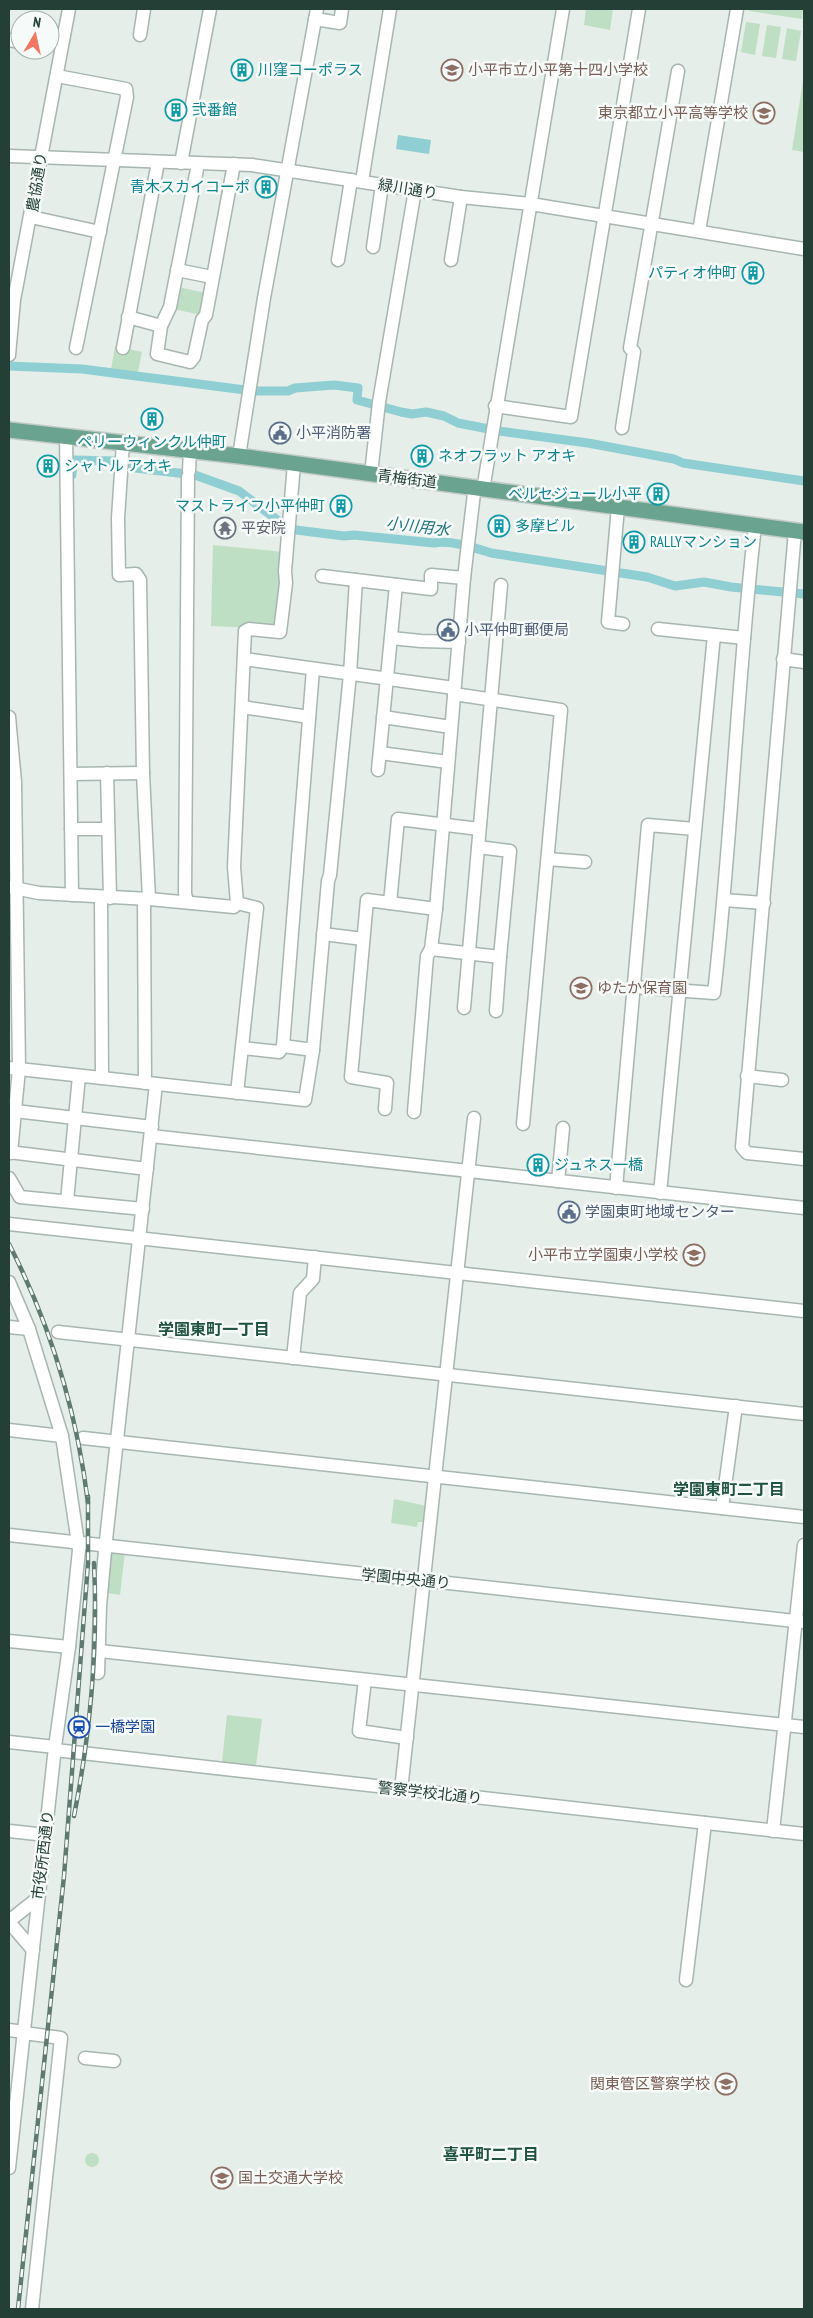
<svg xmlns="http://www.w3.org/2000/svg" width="813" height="2318" viewBox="0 0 813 2318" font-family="'PT Sans Narrow','Noto Sans JP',sans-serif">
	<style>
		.green { fill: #bfdfc4 }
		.water { fill: #8fced2 }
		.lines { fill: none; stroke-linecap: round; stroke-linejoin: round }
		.canal { stroke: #8fced2; stroke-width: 9 }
		.minor-casing { stroke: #a7b6b0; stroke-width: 15 }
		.major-casing { stroke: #c2cac7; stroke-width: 18 }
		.minor { stroke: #fff; stroke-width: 12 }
		.major { stroke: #6aa38f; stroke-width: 15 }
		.rail-casing { stroke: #5f7b71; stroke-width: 4.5 }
		.rail { stroke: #f6faf8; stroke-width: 2.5; stroke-dasharray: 8; stroke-linecap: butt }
		.labels { text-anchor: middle; stroke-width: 5; stroke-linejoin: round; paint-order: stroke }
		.culture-label { font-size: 15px; fill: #0d838f; stroke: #f6faf8; text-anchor: start }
		.education-label { font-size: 15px; fill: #785e54; stroke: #f6faf8; text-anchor: start }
		.street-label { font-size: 15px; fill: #244036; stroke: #f6faf8 }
		.service-label { font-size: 15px; fill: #4e5e75; stroke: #f6faf8; text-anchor: start }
		.worship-label { font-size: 15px; fill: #5b616d; stroke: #f6faf8; text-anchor: start }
		.transit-label { font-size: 15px; fill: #164399; stroke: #f6faf8; text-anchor: start }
		.water-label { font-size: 16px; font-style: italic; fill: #1e767d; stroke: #f6faf8 }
		.neighbourhood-label { font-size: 16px; font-weight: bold; fill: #205342; stroke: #f6faf8 }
	</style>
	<rect width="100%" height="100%" fill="#e5eee9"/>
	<g class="green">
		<path d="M 586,9 L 613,9 L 610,30 L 584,25 Z"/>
		<path d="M 750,9 L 803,9 L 802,19 L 749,11 Z"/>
		<path d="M 746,22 L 760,24 L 755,55 L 741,52 Z"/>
		<path d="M 767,25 L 781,27 L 776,58 L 762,56 Z"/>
		<path d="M 787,28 L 801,31 L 796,61 L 782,59 Z"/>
		<path d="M 804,75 L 804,152 L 792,150 Z"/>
		<path d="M 178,287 L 206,293 L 202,315 L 173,309 Z"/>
		<path d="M 115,346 L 142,352 L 138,372 L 111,370 Z"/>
		<path d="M 213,545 L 284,552 L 279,629 L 211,626 Z"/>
		<path d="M 394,1499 L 427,1506 L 425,1522 L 418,1522 L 417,1527 L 391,1523 Z"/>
		<path d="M 106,1550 L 125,1552 L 120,1595 L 102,1592 Z"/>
		<path d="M 227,1715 L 262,1719 L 256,1766 L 222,1762 Z"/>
		<circle cx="92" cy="2160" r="7"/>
	</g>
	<path class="water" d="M 398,135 L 431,140 L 429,154 L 396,149 Z"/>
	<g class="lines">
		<g class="canal">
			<path d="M 9,366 L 82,369 L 253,391 L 288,391 L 295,388 L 334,385 L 358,388 L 357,400 L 401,412 L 412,414 L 426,412 L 444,416 L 458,423 L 499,431 L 588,443 L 674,459 L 683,463 L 804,481"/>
			<path d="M 72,475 L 73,460 L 117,461 L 127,467 L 195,475 L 239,491 L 284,525 L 296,530 L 344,536 L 354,535 L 434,543 C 452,540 475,548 491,553 L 647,577 L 675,586 L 704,582 L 731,587 L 804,594"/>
		</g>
		<g class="minor-casing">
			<g id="minor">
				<path d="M 315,19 L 340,23 L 342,9"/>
				<path d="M 140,35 L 144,9"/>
				<path d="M 9,40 L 20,42"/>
				<path d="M 57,76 L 126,89 L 127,97 L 76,348"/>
				<path d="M 9,156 L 252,165 L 461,197 L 531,204 L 804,249"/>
				<path d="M 181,163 L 210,9"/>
				<path d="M 198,164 L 170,307 L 161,326 L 157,354 L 190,362 L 194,357 L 202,320 L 206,315 L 234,164"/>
				<path d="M 362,181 L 390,9"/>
				<path d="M 31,217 L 100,232"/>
				<path d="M 699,231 L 737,9"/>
				<path d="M 373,247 L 382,185"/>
				<path d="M 338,260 L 351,180"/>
				<path d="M 451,260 L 461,197"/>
				<path d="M 177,270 L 212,277"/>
				<path d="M 128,317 L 161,326"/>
				<path d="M 123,348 L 158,162"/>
				<path d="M 9,355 L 14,300 L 69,9"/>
				<path d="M 495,406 L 571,417 L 639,9"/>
				<path d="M 622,428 L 634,352 L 630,348 L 678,71"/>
				<path d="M 66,436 L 72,895"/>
				<path d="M 123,443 L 118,518 L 119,575 L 136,574 L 140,580 L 143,773 L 149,899"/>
				<path d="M 239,456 L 264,298 L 317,9"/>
				<path d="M 189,471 L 190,450"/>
				<path d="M 371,474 L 379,402 L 415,190"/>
				<path d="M 618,507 L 608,622 L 623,624"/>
				<path d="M 795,531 L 742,1147 L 747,1153 L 804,1159"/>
				<path d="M 322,576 L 431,589 L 431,575 L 464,578"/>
				<path d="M 658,629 L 744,638"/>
				<path d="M 391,638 L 421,641 L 459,642"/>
				<path d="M 244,659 L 454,688"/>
				<path d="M 783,659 L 804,662"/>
				<path d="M 454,694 L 561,710 L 523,1124"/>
				<path d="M 242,707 L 309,717"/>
				<path d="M 9,717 L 15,782 L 19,1069 L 305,1100 L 313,1050 L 328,881 L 330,875 L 350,674 L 356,580"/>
				<path d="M 383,717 L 451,727"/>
				<path d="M 380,753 L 448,762"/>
				<path d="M 378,770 L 396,585"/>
				<path d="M 107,773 L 110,898"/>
				<path d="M 71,774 L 143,773"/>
				<path d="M 71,829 L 108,829"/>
				<path d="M 478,847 L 510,851 L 500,957"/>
				<path d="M 548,859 L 585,862"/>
				<path d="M 9,887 L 39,893 L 149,899 L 234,907 L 237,903 L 257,908 L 237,1093"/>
				<path d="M 101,897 L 102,1078"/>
				<path d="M 144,899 L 145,1083"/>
				<path d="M 724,900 L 764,903"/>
				<path d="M 187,902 L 185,893 L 188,477"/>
				<path d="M 237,903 L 234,867 L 245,631 L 249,629 L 280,632 L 286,583 L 285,571 L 294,464"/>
				<path d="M 390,903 L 398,819 L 479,829"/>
				<path d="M 323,934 L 363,939"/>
				<path d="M 431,949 L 500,957 L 496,1011"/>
				<path d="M 634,987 L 714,993 C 732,837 737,681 755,526"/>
				<path d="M 464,1008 L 501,585"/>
				<path d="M 283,1046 L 313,669"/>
				<path d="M 243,1048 L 279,1052 L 283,1046 L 313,1050"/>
				<path d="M 9,1068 L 19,1069 L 11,1153"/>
				<path d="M 747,1076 L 782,1080"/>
				<path d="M 385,1109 L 387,1083 L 351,1077 L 367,900 L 436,909"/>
				<path d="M 15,1111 L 152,1127"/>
				<path d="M 414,1112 L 427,956 L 431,949 L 436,909 L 464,578 L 474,493 L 484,484 L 563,9"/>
				<path d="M 151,1136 L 804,1208"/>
				<path d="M 9,1152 L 147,1169"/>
				<path d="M 9,1178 L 20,1197 L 143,1209"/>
				<path d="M 558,1181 L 563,1128"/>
				<path d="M 616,1188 L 648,825 L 695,829"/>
				<path d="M 660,1193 L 714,635"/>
				<path d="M 67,1201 L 79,1076"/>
				<path d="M 9,1224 L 804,1311"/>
				<path d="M 9,1282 L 29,1329 L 62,1436 L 79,1550 L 69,1647 L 55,1747 L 9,2168"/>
				<path d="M 9,1327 L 29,1329"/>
				<path d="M 58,1332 L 804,1414"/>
				<path d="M 293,1358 L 300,1293 L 313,1279 L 315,1257"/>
				<path d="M 9,1430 L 62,1436"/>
				<path d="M 83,1438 L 804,1517"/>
				<path d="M 722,1508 L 736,1406"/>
				<path d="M 9,1535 L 804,1622"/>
				<path d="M 9,1641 L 69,1647"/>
				<path d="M 100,1651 L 804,1727"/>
				<path d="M 98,1673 L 100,1606 L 106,1540 L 156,1084"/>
				<path d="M 365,1680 L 359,1731 L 407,1738"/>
				<path d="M 9,1742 L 55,1747"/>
				<path d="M 55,1750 L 804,1834"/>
				<path d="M 401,1790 L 474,1118"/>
				<path d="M 9,1831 L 46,1835"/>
				<path d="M 773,1831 L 804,1545"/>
				<path d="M 9,1921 L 38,1898"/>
				<path d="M 9,1922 L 33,1950"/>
				<path d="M 686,1980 L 705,1823"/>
				<path d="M 9,2030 L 24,2032"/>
				<path d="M 24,2033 L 61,2038 L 32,2309"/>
				<path d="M 85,2058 L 114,2061"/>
			</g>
		</g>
		<g class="major-casing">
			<path id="major" d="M 9,430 L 239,456 L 804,532"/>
		</g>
		<use href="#minor" class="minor"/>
		<use href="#major" class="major"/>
		<g class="rail-casing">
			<g id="rail">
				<path d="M 9,1244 C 50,1324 77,1413 88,1503"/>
				<path d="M 74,1816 C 90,1735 98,1645 94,1563"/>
				<path d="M 18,2309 L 64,1876 L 88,1563 L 88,1496"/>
			</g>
		</g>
		<use href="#rail" class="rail"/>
	</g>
	<defs>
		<g id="building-ring" transform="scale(1.125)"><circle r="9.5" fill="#f6faf8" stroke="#0f9aa8" stroke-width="1.5"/><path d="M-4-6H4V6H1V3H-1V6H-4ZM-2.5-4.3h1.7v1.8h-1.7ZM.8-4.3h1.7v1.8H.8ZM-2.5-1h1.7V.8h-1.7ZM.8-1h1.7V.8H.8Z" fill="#0f9aa8"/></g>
		<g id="school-ring" transform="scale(1.125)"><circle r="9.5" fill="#f6faf8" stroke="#8d6e63" stroke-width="1.5"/><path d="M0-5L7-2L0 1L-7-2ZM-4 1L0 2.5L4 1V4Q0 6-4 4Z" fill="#8d6e63"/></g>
		<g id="civic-ring" transform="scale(1.125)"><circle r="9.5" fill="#f6faf8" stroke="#5c6f8a" stroke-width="1.5"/><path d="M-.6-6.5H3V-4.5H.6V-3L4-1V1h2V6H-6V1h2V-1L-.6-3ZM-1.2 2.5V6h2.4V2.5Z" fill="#5c6f8a"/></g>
		<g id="temple-ring" transform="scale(1.125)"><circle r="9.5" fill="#f6faf8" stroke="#6b7280" stroke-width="1.5"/><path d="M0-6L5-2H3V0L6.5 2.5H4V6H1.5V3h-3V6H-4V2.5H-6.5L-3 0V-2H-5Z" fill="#6b7280"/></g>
		<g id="station-ring" transform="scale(1.125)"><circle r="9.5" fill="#f6faf8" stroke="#1a4fb4" stroke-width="1.5"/><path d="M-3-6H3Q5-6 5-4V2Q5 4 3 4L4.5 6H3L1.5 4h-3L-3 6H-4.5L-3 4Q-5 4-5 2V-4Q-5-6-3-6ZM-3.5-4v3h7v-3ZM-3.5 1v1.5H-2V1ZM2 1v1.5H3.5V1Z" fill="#1a4fb4"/></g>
		<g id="university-ring" transform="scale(1.125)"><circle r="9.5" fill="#f6faf8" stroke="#8d6e63" stroke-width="1.5"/><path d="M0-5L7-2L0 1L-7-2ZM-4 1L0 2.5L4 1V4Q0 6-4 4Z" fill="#8d6e63"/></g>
	</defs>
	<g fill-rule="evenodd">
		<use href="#building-ring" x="242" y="70"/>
		<use href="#school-ring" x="452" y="70"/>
		<use href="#building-ring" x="176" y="110"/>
		<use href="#school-ring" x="764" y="113"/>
		<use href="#building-ring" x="266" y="187"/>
		<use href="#building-ring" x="753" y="273"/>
		<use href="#building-ring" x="152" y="419"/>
		<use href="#civic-ring" x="280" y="433"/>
		<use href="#building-ring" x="422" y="456"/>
		<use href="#building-ring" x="48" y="466"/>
		<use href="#building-ring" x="658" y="494"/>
		<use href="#building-ring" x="341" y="506"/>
		<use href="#building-ring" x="499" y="526"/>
		<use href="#temple-ring" x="225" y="528"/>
		<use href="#building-ring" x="634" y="542"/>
		<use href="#civic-ring" x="448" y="630"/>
		<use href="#school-ring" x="581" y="988"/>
		<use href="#building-ring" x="538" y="1165"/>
		<use href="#civic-ring" x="569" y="1212"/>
		<use href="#school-ring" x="694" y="1255"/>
		<use href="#station-ring" x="79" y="1727"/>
		<use href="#university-ring" x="726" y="2084"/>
		<use href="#school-ring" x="222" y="2178"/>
	</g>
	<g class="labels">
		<g class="culture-label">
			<text x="258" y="75">川窪コーポラス</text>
			<text x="192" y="115">弐番館</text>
			<text x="250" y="192" text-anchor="end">青木スカイコーポ</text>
			<text x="737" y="278" text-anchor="end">パティオ仲町</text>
			<text x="152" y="447" text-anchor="middle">ペリーウィンクル仲町</text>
			<text x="438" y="461">ネオフラット アオキ</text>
			<text x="64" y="471">シャトル アオキ</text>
			<text x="642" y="499" text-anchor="end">ベルセジュール小平</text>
			<text x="325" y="511" text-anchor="end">マストライフ小平仲町</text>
			<text x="515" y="531">多摩ビル</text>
			<text x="650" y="547">RALLYマンション</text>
			<text x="554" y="1170">ジュネス一橋</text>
		</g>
		<g class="education-label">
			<text x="468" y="75">小平市立小平第十四小学校</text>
			<text x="748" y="118" text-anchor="end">東京都立小平高等学校</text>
			<text x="597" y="993">ゆたか保育園</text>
			<text x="678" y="1260" text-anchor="end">小平市立学園東小学校</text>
			<text x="710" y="2089" text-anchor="end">関東管区警察学校</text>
			<text x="238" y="2183">国土交通大学校</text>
		</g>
		<g class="street-label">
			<text transform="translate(37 182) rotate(-81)" y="5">農協通り</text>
			<text transform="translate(408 189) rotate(9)" y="5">緑川通り</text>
			<text transform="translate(407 479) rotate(7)" y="5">青梅街道</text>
			<text transform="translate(406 1579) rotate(6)" y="5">学園中央通り</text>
			<text transform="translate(430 1793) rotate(6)" y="5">警察学校北通り</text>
			<text transform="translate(43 1855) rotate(-83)" y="5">市役所西通り</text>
		</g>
		<g class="service-label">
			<text x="296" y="438">小平消防署</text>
			<text x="464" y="635">小平仲町郵便局</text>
			<text x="585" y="1217">学園東町地域センター</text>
		</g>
		<g class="worship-label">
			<text x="241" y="533">平安院</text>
		</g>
		<g class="transit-label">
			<text x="95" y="1732">一橋学園</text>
		</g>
		<g class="water-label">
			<text transform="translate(418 526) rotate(6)" y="6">小川用水</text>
		</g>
		<g class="neighbourhood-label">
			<text x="214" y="1335">学園東町一丁目</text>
			<text x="729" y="1495">学園東町二丁目</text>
			<text x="491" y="2160">喜平町二丁目</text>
		</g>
	</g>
	<rect width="813" height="2318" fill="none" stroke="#244036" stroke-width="20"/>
	<g transform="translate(35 35) rotate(9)"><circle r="24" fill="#f6faf8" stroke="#a2b0aa"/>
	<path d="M0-4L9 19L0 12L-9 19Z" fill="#f07761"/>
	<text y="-8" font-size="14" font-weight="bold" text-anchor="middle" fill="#244036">N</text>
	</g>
</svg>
